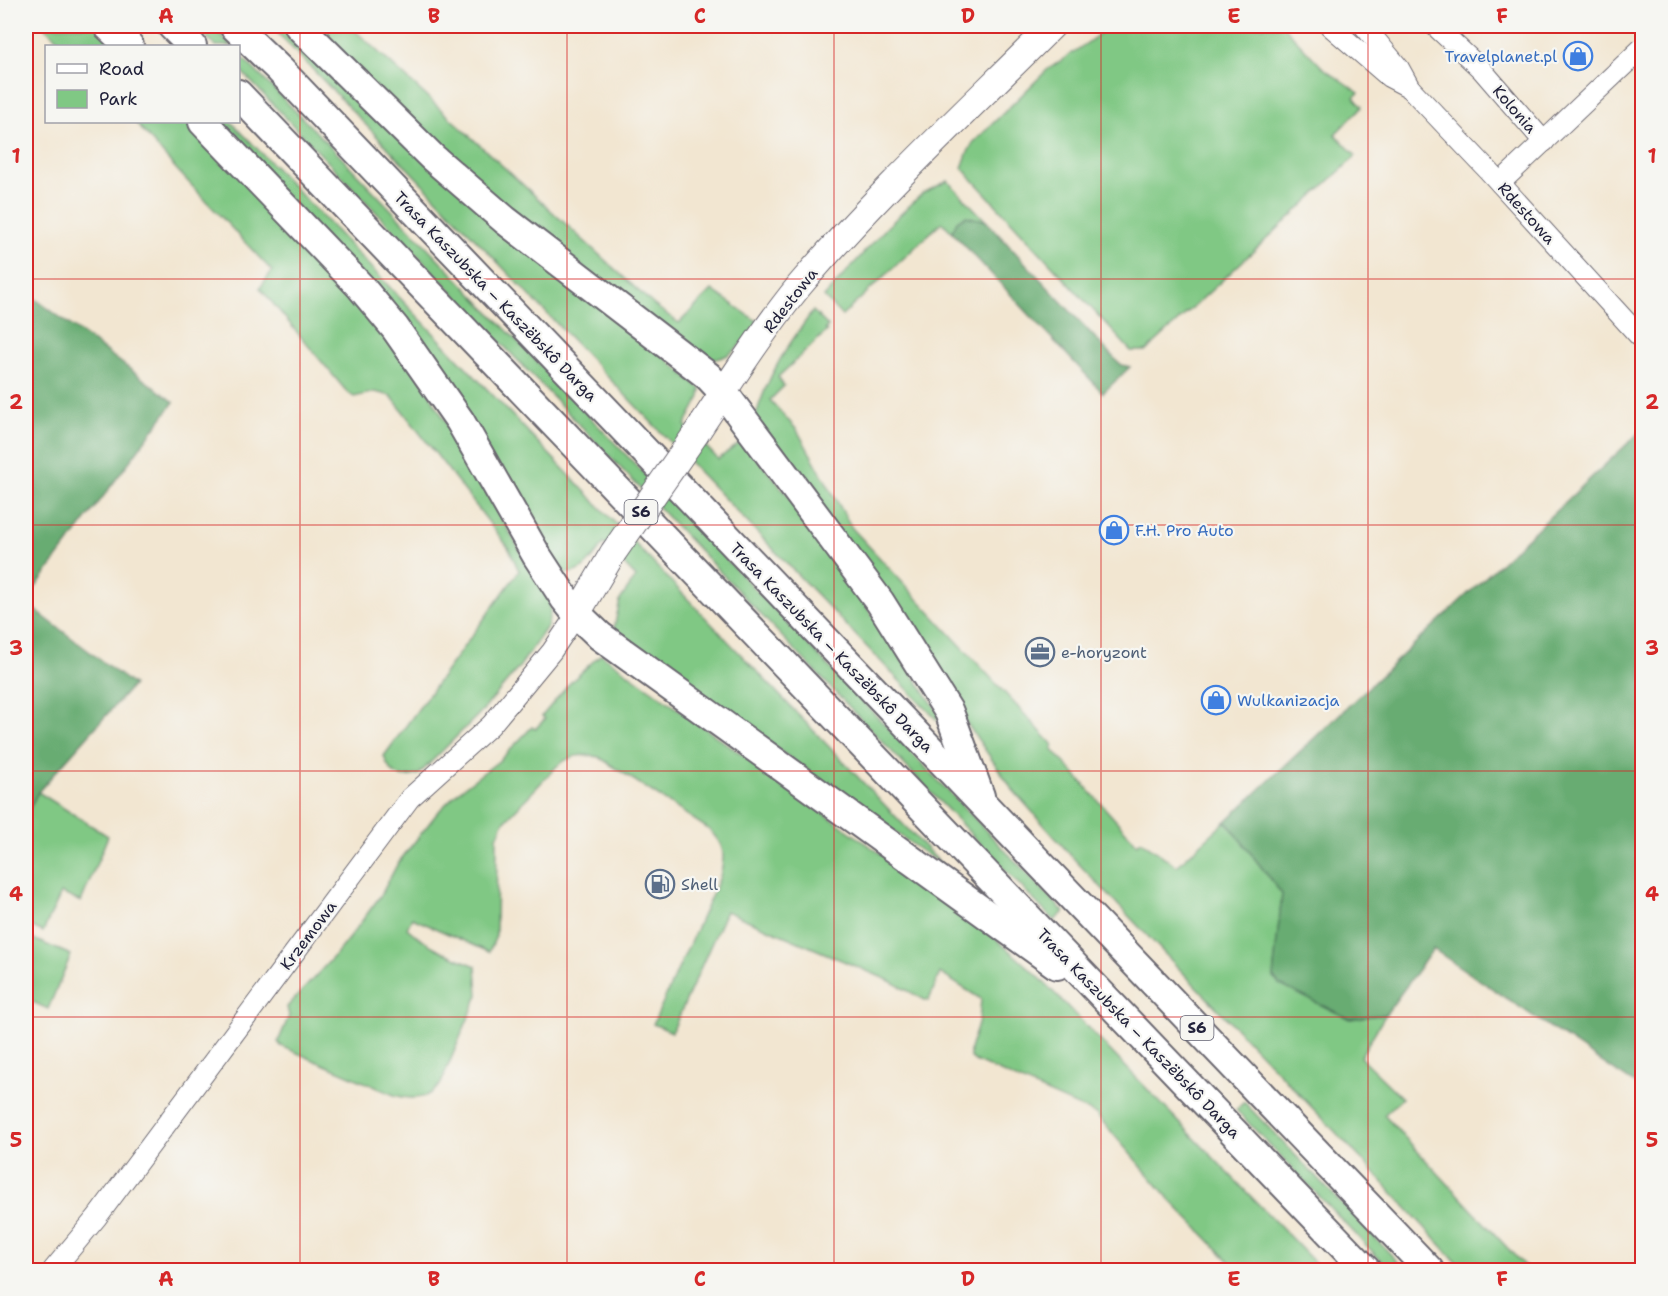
<svg xmlns="http://www.w3.org/2000/svg" width="1668" height="1296" viewBox="0 0 1668 1296" font-family="'Shantell Sans',sans-serif">
	<style>
		.green { fill: #80c884; stroke: #517560; stroke-width: 1.5 }
		.forest { fill: #68ac72; stroke: #456756; stroke-width: 1.5 }
		.lines { fill: none; stroke-linecap: round; stroke-linejoin: round }
		.minor-casing { stroke: #6b6770; stroke-width: 22 }
		.major-casing { stroke: #6b6770; stroke-width: 28 }
		.highway-casing { stroke: #6b6770; stroke-width: 32 }
		.minor { stroke: #fff; stroke-width: 20 }
		.major { stroke: #fff; stroke-width: 26 }
		.highway { stroke: #fff; stroke-width: 28 }
		.major-bridge-casing { stroke: #6b6770; stroke-width: 28; stroke-linecap: butt }
		.major-bridge { stroke: #fff; stroke-width: 26 }
		.grid { fill: none; stroke: #d62828; stroke-width: 1.5; stroke-opacity: 0.55 }
		.labels { text-anchor: middle; stroke-width: 4.5; stroke-linejoin: round; paint-order: stroke }
		.shield { fill: #f6f6f2; stroke: #626272; stroke-width: 1.5 }
		.shield-label { font-size: 15px; font-weight: bold; fill: #22223b }
		.shop-label { font-size: 16px; fill: #366cbe; stroke: #f6f6f2; text-anchor: start }
		.street-label { font-size: 16px; fill: #22223b; stroke: #f6f6f2 }
		.service-label { font-size: 16px; fill: #4e5e75; stroke: #f6f6f2; text-anchor: start }
		.neatline { fill: none; stroke: #d62828; stroke-width: 2 }
		.grid-label { font-size: 20px; text-anchor: middle; font-weight: bold; fill: #d62828 }
	</style>
	<rect width="100%" height="100%" fill="#f6f6f2"/>
	<filter id="ink" filterUnits="userSpaceOnUse"><feTurbulence type="fractalNoise" baseFrequency=".0167" numOctaves="2"/><feDisplacementMap in="SourceGraphic" scale="12" xChannelSelector="R" yChannelSelector="G"/><feConvolveMatrix kernelMatrix="1 2 1 2 8 2 1 2 1" color-interpolation-filters="sRGB"/></filter>
	<filter id="wash" filterUnits="userSpaceOnUse"><feTurbulence type="fractalNoise" baseFrequency=".008" numOctaves="4" result="noise"/><feDisplacementMap in="SourceGraphic" scale="24" xChannelSelector="R" yChannelSelector="G"/><feGaussianBlur stdDeviation="1.35" result="paint"/><feColorMatrix in="noise" values="0 0 0 0 0 0 0 0 0 0 0 0 0 0 0 0 0 1.4 0 .05"/><feComposite in="paint" operator="in"/></filter>
	<g filter="url(#wash)">
		<rect width="100%" height="100%" fill="#f2e6d1"/>
		<g class="green">
			<path d="M 43,26 L 96,26 L 117,46 L 65,46 Z"/>
			<path d="M 195,26 L 212,26 L 232,46 L 216,46 Z"/>
			<path d="M 271,26 L 286,26 L 701,389 L 700,397 L 685,425 L 718,459 L 743,441 L 804,515 L 941,716 L 937,720 Z"/>
			<path d="M 310,26 L 350,26 L 654,305 L 679,323 L 712,290 L 758,322 C 743,342 732,362 704,359 L 491,197 Z"/>
			<path d="M 1108,26 L 1283,26 L 1322,67 L 1359,93 L 1354,97 L 1362,107 L 1335,134 L 1356,156 L 1146,351 L 1131,351 L 962,168 L 967,154 L 973,143 L 1047,70 L 1093,39 Z"/>
			<path d="M 238,53 L 338,154 L 1064,912 L 1054,921 L 239,69 Z"/>
			<path d="M 135,122 L 192,122 L 309,242 L 417,372 L 550,602 L 550,614 L 547,627 L 520,666 L 485,708 L 419,774 C 400,781 390,775 384,756 L 519,571 L 508,547 L 391,396 L 375,392 L 354,397 L 347,392 L 260,288 L 272,271 L 178,171 Z"/>
			<path d="M 216,122 L 231,122 L 249,140 L 943,866 L 613,633 L 620,600 L 636,577 L 604,543 C 593,557 583,577 562,572 L 474,430 Z"/>
			<path d="M 948,181 L 986,221 L 965,216 L 957,221 L 952,232 L 942,222 L 842,316 L 824,297 L 887,227 L 923,193 Z"/>
			<path d="M 813,311 L 828,326 L 825,329 L 827,331 L 778,377 L 784,386 L 770,400 L 797,430 L 852,528 L 1054,746 L 1052,749 L 1137,844 L 1141,841 L 1177,866 L 1226,821 L 1282,894 L 1273,978 L 1280,985 L 1350,1019 L 1386,1014 L 1360,1057 L 1402,1098 L 1384,1115 L 1528,1270 L 1464,1270 L 1367,1165 L 1075,860 L 1013,790 L 755,418 C 768,374 786,348 813,311 Z"/>
			<path d="M 601,654 L 979,924 L 1038,976 L 1322,1270 L 1238,1270 L 1171,1201 L 1096,1114 L 975,1061 L 970,1057 L 970,1049 L 979,1021 L 981,999 L 940,973 L 929,1000 L 925,1000 L 888,980 L 726,911 L 672,1032 L 653,1024 L 720,877 C 725,855 726,845 707,828 L 599,757 C 582,753 571,755 557,766 L 503,823 L 497,838 L 496,936 L 489,952 L 412,918 L 407,928 C 427,946 451,956 476,966 L 478,995 L 440,1085 C 428,1100 412,1100 394,1095 L 281,1046 L 278,1042 L 289,1016 L 287,1007 L 336,954 L 356,929 L 381,895 L 398,863 L 438,812 L 459,791 L 500,760 L 532,727 L 535,729 L 545,719 L 542,716 L 569,684 Z"/>
			<path d="M 38,792 L 108,836 L 81,902 L 61,893 L 43,932 L 26,924 L 26,815 Z"/>
			<path d="M 26,936 L 71,955 L 48,1009 L 26,999 Z"/>
			<path d="M 1244,1102 L 1406,1270 L 1390,1270 L 1236,1110 Z"/>
		</g>
		<g class="forest">
			<path d="M 966,216 L 986,221 L 1114,358 L 1122,365 L 1130,367 L 1103,393 L 952,232 L 957,221 Z"/>
			<path d="M 26,292 L 174,402 L 26,600 Z"/>
			<path d="M 1642,430 L 1642,1089 L 1433,949 L 1386,1014 L 1350,1019 L 1280,985 L 1273,977 L 1282,894 L 1226,821 Z"/>
			<path d="M 26,603 L 133,685 L 38,792 L 26,815 Z"/>
		</g>
	</g>
	<g filter="url(#ink)">
		<g class="lines">
			<g class="minor-casing">
				<g id="minor">
					<path d="M 1330,26 L 1389,77 L 1410,88"/>
					<path d="M 1364,26 L 1399,68 L 1410,88 L 1487,169 L 1642,339"/>
					<path d="M 1435,26 L 1482,70 L 1544,142"/>
					<path d="M 1500,183 L 1642,48"/>
					<path d="M 53,1270 L 97,1217 L 410,798 L 491,725 L 552,651 L 577,614"/>
				</g>
			</g>
			<g class="major-casing">
				<g id="major">
					<path d="M 695,435 C 728,385 761,333 799,286 C 877,194 967,111 1052,26"/>
					<path d="M 577,614 L 613,553"/>
				</g>
			</g>
			<g class="highway-casing">
				<g id="highway">
					<path d="M 108,26 L 129,46"/>
					<path d="M 172,26 L 192,46"/>
					<path d="M 234,26 L 280,70 L 1429,1270"/>
					<path d="M 299,26 L 432,157 L 505,220 L 708,376 L 723,392 L 880,602 L 949,712 L 980,796"/>
					<path d="M 238,94 L 1366,1270"/>
					<path d="M 203,122 L 360,286 L 395,328 L 460,421 L 537,556 L 565,599 L 577,614 L 600,636 L 1057,965"/>
				</g>
			</g>
			<use href="#minor" class="minor"/>
			<use href="#major" class="major"/>
			<use href="#highway" class="highway"/>
			<g class="major-bridge-casing">
				<path id="major-bridge" d="M 613,553 L 695,435"/>
			</g>
			<use href="#major-bridge" class="major-bridge"/>
		</g>
	</g>
	<path class="grid" d="M 300,26 L 300,1270M 567,26 L 567,1270M 834,26 L 834,1270M 1101,26 L 1101,1270M 1368,26 L 1368,1270M 26,279 L 1642,279M 26,525 L 1642,525M 26,771 L 1642,771M 26,1017 L 1642,1017"/>
	<defs>
		<g id="shop-ring" transform="scale(1.5)"><circle r="9.5" fill="#f6f6f2" stroke="#3f7fe0" stroke-width="1.5"/><path d="M-5-2.5h2.3a2.7 3.5 0 0 1 5.4 0H5L5.5 6h-11ZM-1.5-2.5h3a1.5 2.3 0 0 0-3 0Z" fill="#3f7fe0"/></g>
		<g id="office-ring" transform="scale(1.5)"><circle r="9.5" fill="#f6f6f2" stroke="#5c6f8a" stroke-width="1.5"/><path d="M-6-3h4V-5.5h4V-3h4V5H-6ZM-1-4.5V-3h2v-1.5ZM-6 0V1H6V0Z" fill="#5c6f8a"/></g>
		<g id="fuel-ring" transform="scale(1.5)"><circle r="9.5" fill="#f6f6f2" stroke="#5c6f8a" stroke-width="1.5"/><path d="M-5.5-6h7V0h2V4h1.3V-2.5L3-4.5l.8-.8L6-3V5H2.5V1h-1V6h-7ZM-4.2-4.7v3.2H.2V-4.7Z" fill="#5c6f8a"/></g>
	</defs>
	<g fill-rule="evenodd">
		<use href="#shop-ring" x="1578" y="56"/>
		<use href="#shop-ring" x="1114" y="530"/>
		<use href="#office-ring" x="1040" y="652"/>
		<use href="#shop-ring" x="1216" y="700"/>
		<use href="#fuel-ring" x="660" y="884"/>
	</g>
	<g class="labels">
		<g class="shield">
			<rect x="624.5" y="500" width="33" height="24" rx="4.5"/>
			<rect x="1180.5" y="1016" width="33" height="24" rx="4.5"/>
		</g>
		<g class="shield-label">
			<text x="641" y="517">S6</text>
			<text x="1197" y="1033">S6</text>
		</g>
		<g class="shop-label">
			<text x="1557" y="62" text-anchor="end">Travelplanet.pl</text>
			<text x="1135" y="536">F.H. Pro Auto</text>
			<text x="1237" y="706">Wulkanizacja</text>
		</g>
		<g class="street-label">
			<text transform="translate(1515 109) rotate(49)" y="6">Kolonia</text>
			<text transform="translate(1527 213) rotate(48)" y="6">Rdestowa</text>
			<text transform="translate(496 296) rotate(46)" y="6">Trasa Kaszubska – Kaszëbskô Darga</text>
			<text transform="translate(790 300) rotate(-52)" y="6">Rdestowa</text>
			<text transform="translate(832 647) rotate(46)" y="6">Trasa Kaszubska – Kaszëbskô Darga</text>
			<text transform="translate(308 935) rotate(-53)" y="6">Krzemowa</text>
			<text transform="translate(1139 1033) rotate(46)" y="6">Trasa Kaszubska – Kaszëbskô Darga</text>
		</g>
		<g class="service-label">
			<text x="1061" y="658">e-horyzont</text>
			<text x="681" y="890">Shell</text>
		</g>
	</g>
	<rect width="1668" height="1296" fill="none" stroke="#f6f6f2" stroke-width="66"/>
	<rect x="45" y="45" width="195" height="78" fill="#f6f6f2" stroke="#a1a1a9" stroke-width="1.5"/>
	<rect x="57" y="64" width="30" height="9" fill="#ffffff" stroke="#a1a1a9" stroke-width="1.5"/>
	<text x="99" y="75" font-size="18" fill="#22223b">Road</text>
	<rect x="57" y="90" width="30" height="18" fill="#80c884" stroke="#a1a1a9" stroke-width="1.5"/>
	<text x="99" y="105" font-size="18" fill="#22223b">Park</text>
	<rect x="33" y="33" width="1602" height="1230" class="neatline"/>
	<g class="grid-label">
		<text x="166" y="23">A</text>
		<text x="434" y="23">B</text>
		<text x="700" y="23">C</text>
		<text x="968" y="23">D</text>
		<text x="1234" y="23">E</text>
		<text x="1502" y="23">F</text>
		<text x="16" y="163">1</text>
		<text x="1652" y="163">1</text>
		<text x="16" y="409">2</text>
		<text x="1652" y="409">2</text>
		<text x="16" y="655">3</text>
		<text x="1652" y="655">3</text>
		<text x="16" y="901">4</text>
		<text x="1652" y="901">4</text>
		<text x="16" y="1147">5</text>
		<text x="1652" y="1147">5</text>
		<text x="166" y="1286">A</text>
		<text x="434" y="1286">B</text>
		<text x="700" y="1286">C</text>
		<text x="968" y="1286">D</text>
		<text x="1234" y="1286">E</text>
		<text x="1502" y="1286">F</text>
	</g>
</svg>
